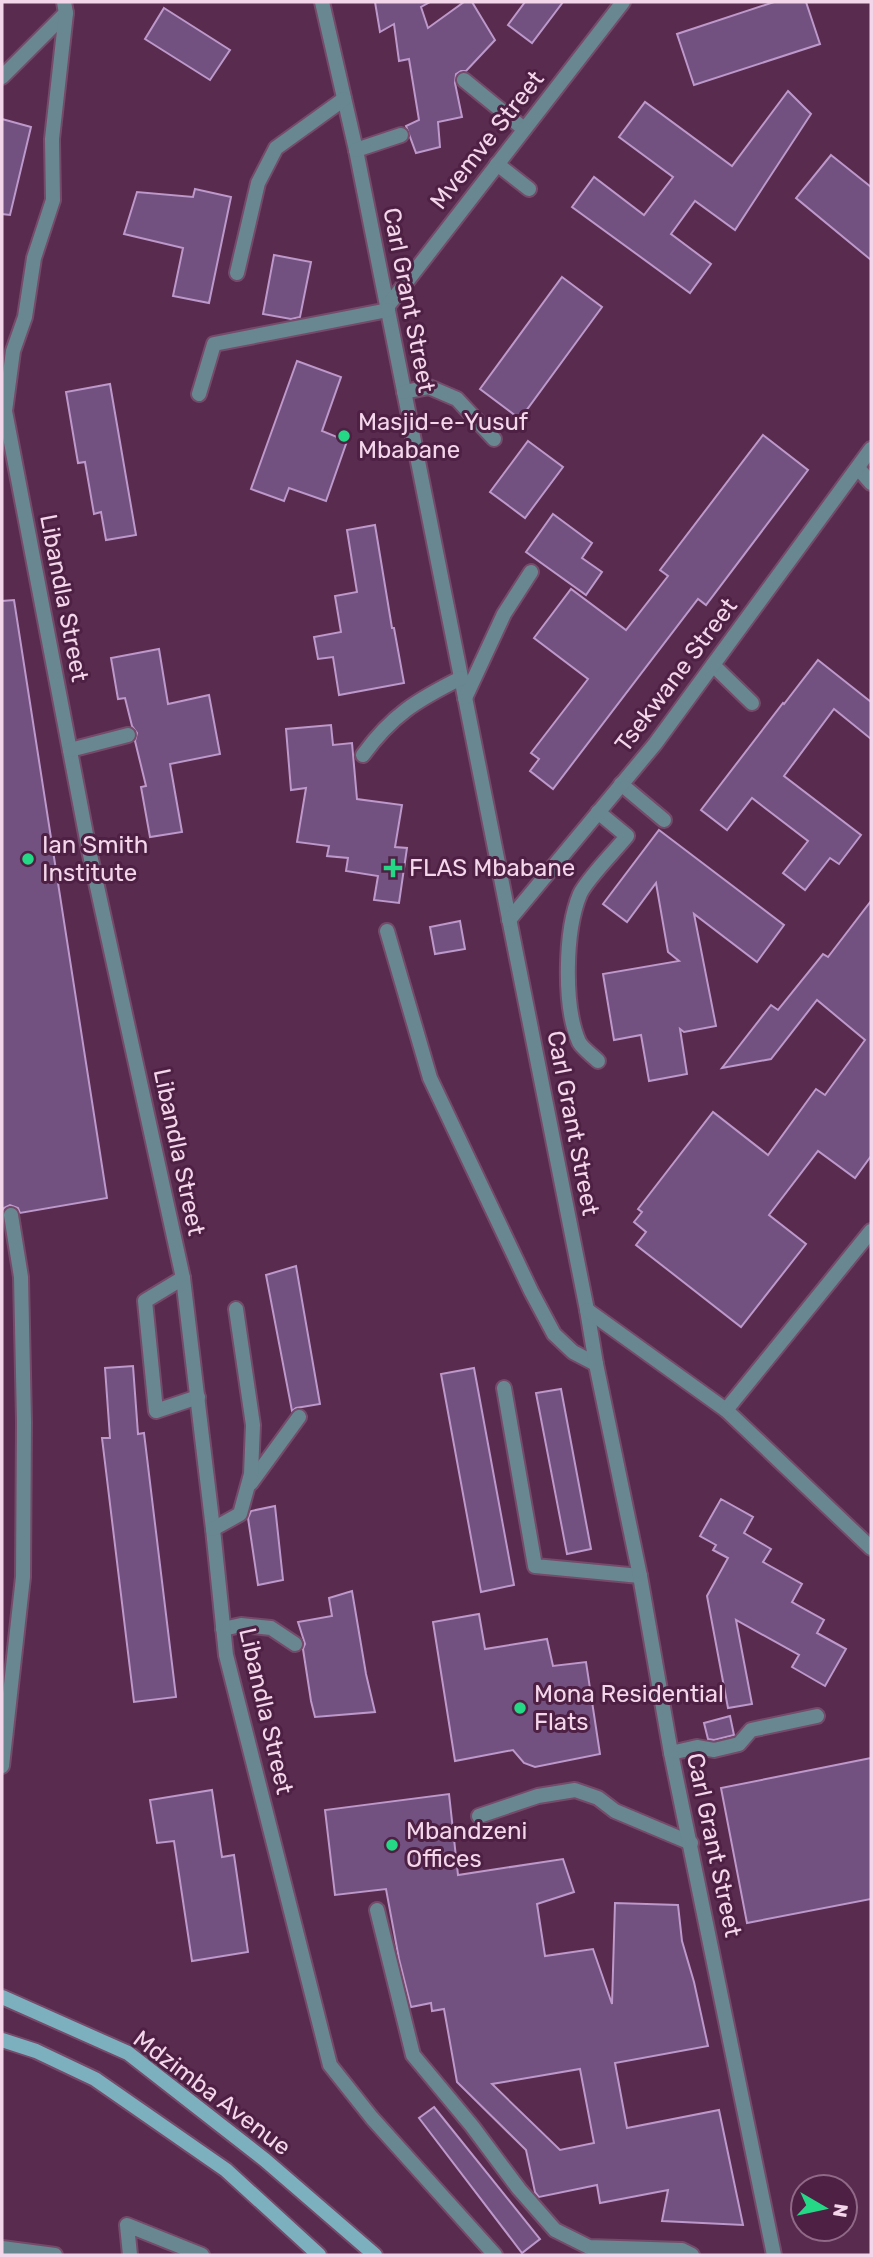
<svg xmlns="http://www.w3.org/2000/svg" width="873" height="2257" viewBox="0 0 873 2257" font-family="Rubik,sans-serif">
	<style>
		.building { fill: #72507f; stroke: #bd98cb; stroke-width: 2; fill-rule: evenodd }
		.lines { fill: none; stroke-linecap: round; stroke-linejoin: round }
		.lane-casing { stroke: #754a6a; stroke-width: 18 }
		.street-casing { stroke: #754a6a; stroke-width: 18 }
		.secondary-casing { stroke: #754a6a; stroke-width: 18 }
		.lane { stroke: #688790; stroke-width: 14 }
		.street { stroke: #688790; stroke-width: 14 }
		.secondary { stroke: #7db0be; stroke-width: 14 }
		.poi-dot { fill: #25d886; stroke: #4d2044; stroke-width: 2.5 }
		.labels { text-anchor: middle; stroke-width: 6; stroke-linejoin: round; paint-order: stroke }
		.street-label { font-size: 24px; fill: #f4d6eb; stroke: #4d2044 }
		.poi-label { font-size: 24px; fill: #f4d6eb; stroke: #4d2044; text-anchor: start }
	</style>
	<rect width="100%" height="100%" fill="#592b4e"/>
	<g class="building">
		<path d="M 375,2 L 430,2 L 421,7 L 428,28 L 464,2 L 472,2 L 495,40 L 466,71 L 461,71 L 456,74 L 455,83 L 462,117 L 438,122 L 440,147 L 416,153 L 406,126 L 419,120 L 409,59 L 399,61 L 394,24 L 380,32 Z"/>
		<path d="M 525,2 L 563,2 L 532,43 L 508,25 Z"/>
		<path d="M 774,2 L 806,2 L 820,44 L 694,85 L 677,34 Z"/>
		<path d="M 164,8 L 230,50 L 210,80 L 145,39 Z"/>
		<path d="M 788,91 L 811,114 L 735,230 L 695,201 L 671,234 L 711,264 L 690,293 L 572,207 L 594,177 L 644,215 L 673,177 L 619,137 L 645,102 L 732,166 Z"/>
		<path d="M 2,119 L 31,127 L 10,215 L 2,214 Z"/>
		<path d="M 831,155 L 871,187 L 871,260 L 796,198 Z"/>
		<path d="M 195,189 L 231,197 L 209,303 L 173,296 L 183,248 L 124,234 L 137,192 L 193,197 Z"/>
		<path d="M 274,255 L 311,262 L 300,317 L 291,319 L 263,314 Z"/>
		<path d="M 562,277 L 602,307 L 520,419 L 480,389 Z"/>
		<path d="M 297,361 L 341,377 L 322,431 L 347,441 L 326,501 L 289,488 L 284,501 L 251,489 Z"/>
		<path d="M 110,384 L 136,535 L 106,540 L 101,512 L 94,514 L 85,462 L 78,463 L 66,392 Z"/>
		<path d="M 763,435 L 808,470 L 706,605 L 698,599 L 553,789 L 530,771 L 539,759 L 531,753 L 588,679 L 534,638 L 571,589 L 626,630 L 668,576 L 660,570 Z"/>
		<path d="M 528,441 L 563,467 L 525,518 L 490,492 Z"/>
		<path d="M 553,514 L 592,543 L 582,558 L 602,572 L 586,595 L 526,552 Z"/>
		<path d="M 375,525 L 392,628 L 394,628 L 404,683 L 339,695 L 333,657 L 318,659 L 314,637 L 341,632 L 335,596 L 357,592 L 347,530 Z"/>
		<path d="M 14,600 L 107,1198 L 20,1213 L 18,1208 L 10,1205 L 4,1208 L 2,1213 L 2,601 Z"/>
		<path d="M 159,649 L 168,704 L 209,695 L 220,754 L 170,764 L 182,832 L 150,837 L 141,787 L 146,786 L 135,741 L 137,733 L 132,726 L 125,698 L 118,699 L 111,658 Z"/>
		<path d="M 818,660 L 871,702 L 871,739 L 834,709 L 784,776 L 861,835 L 839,864 L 830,858 L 805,890 L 783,873 L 808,841 L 752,798 L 727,830 L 701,810 L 783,703 L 784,704 Z"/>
		<path d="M 331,725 L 333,745 L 352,743 L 357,799 L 402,805 L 395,847 L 407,848 L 399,903 L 374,900 L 378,876 L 346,871 L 348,858 L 327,856 L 329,846 L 297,842 L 306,788 L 291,790 L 286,729 Z"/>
		<path d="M 659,830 L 784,925 L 757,962 L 694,914 L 716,1026 L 684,1032 L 680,1029 L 687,1074 L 649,1081 L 641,1035 L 614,1040 L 603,974 L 679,961 L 668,952 L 656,883 L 627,922 L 603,904 Z"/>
		<path d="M 871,901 L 871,1156 L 855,1178 L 818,1151 L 769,1215 L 806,1244 L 741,1327 L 636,1245 L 646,1232 L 634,1222 L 642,1212 L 638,1209 L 713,1112 L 768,1155 L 816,1089 L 825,1095 L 865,1040 L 817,1000 L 771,1059 L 722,1068 L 771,1005 L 778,1010 L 823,954 L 828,957 Z"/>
		<path d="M 460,921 L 465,949 L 435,954 L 430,927 Z"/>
		<path d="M 296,1266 L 320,1404 L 296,1408 L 292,1411 L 266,1275 Z"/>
		<path d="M 133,1366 L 138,1434 L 144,1433 L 176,1697 L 134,1702 L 102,1438 L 110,1438 L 105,1368 Z"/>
		<path d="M 474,1368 L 514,1585 L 481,1592 L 441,1374 Z"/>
		<path d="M 561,1389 L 591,1549 L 567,1554 L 536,1393 Z"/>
		<path d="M 721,1499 L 753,1517 L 744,1533 L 771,1549 L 763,1562 L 802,1584 L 792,1602 L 824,1620 L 817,1633 L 846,1649 L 825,1686 L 792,1667 L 799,1655 L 736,1620 L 752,1704 L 728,1708 L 707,1596 L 728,1558 L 713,1550 L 716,1545 L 700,1536 Z"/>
		<path d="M 275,1506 L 283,1580 L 258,1585 L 248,1518 L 251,1511 Z"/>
		<path d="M 352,1591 L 366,1674 L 375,1712 L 315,1717 L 311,1701 L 303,1649 L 305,1644 L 298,1622 L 332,1616 L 329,1598 Z"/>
		<path d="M 479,1614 L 485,1649 L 547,1639 L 553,1666 L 586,1662 L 600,1754 L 535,1767 L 524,1763 L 513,1750 L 455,1761 L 433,1622 Z"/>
		<path d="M 730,1716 L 734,1735 L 714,1740 L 708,1739 L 704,1723 Z"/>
		<path d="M 871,1758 L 871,1899 L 747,1923 L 721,1788 Z"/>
		<path d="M 212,1790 L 222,1857 L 234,1855 L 248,1952 L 192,1961 L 174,1841 L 157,1843 L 150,1800 Z"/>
		<path d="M 449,1794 L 458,1875 L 563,1859 L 574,1892 L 537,1904 L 545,1956 L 593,1949 L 612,2004 L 615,1903 L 678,1905 L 682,1941 L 694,1982 L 708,2046 L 615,2063 L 627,2128 L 719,2110 L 743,2225 L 662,2221 L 668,2190 L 600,2203 L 597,2185 L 539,2197 L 535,2192 L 526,2150 L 457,2082 L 444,2009 L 432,2011 L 431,2003 L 411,2007 L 399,1959 L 386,1889 L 335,1895 L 325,1810 ZM 580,2069 L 594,2143 L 560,2150 L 492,2084 Z"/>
		<path d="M 434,2107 L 540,2239 L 522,2253 L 419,2118 Z"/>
	</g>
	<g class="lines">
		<g class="lane-casing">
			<g id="lane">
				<path d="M 2,77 L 66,13"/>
				<path d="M 621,784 L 664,820"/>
				<path d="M 387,931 L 430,1078 L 531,1291 L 554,1334 L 573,1352 L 596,1364"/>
				<path d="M 183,1278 L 145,1301 L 156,1411 L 198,1397"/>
				<path d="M 504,1388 L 535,1566 L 640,1576"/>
				<path d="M 223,1629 L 241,1625 L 271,1628 L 295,1644"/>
				<path d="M 671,1753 L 697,1747 L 714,1750 L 739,1744 L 751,1730 L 817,1716"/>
				<path d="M 2,1766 L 23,1577 L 24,1422 L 21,1277 L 11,1215"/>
				<path d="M 479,1816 L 538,1796 L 575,1790 L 598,1798 L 615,1811 L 691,1843"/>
				<path d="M 2,2248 L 55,2255"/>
				<path d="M 130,2255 L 127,2225 L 202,2255"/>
			</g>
		</g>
		<g class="street-casing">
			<g id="street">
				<path d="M 64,2 L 66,13 L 52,139 L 53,200 L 34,258 L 25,317 L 13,351 L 5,411 L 89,850 L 183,1278 L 213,1529 L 226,1655 L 330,2065 L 372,2118 L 495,2255"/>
				<path d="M 322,2 L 356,150 L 587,1310 L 596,1364 L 640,1576 L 671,1753 L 774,2255"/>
				<path d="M 464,80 L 524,129"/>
				<path d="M 356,150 L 401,135"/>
				<path d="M 497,164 L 529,189"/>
				<path d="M 237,273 L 258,183 L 276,148 L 344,99"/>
				<path d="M 387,307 L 623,2"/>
				<path d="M 404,392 L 429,387 L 457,399 L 494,439"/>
				<path d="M 199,394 L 214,344 L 388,310"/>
				<path d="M 858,468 L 871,483"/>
				<path d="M 713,665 L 752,703"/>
				<path d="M 465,698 L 504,614 L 531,572"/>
				<path d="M 70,750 L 128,735"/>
				<path d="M 363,755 C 392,715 417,700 461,678"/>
				<path d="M 509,920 L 655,744 L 871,449"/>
				<path d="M 598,1061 C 592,1055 583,1049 579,1042 C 563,1006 565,930 580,894 C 587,879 615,851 627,836 L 598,812"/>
				<path d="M 587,1310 L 726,1410 L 871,1548"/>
				<path d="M 726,1410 L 871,1231"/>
				<path d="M 251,1483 L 299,1417"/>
				<path d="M 213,1529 L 240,1514 L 251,1474 L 253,1425 L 236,1309"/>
				<path d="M 377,1910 L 413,2055 L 472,2126 L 519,2189 L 555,2230 L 589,2247 L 682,2250 L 692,2255"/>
			</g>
		</g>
		<g class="secondary-casing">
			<g id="secondary">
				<path d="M 2,1997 L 128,2053 L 265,2160 L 375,2255"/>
				<path d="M 2,2040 L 36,2051 L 95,2079 L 226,2170 L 319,2255"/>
			</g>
		</g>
		<use href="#lane" class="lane"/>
		<use href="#street" class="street"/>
		<use href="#secondary" class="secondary"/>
	</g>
	<g class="poi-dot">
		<circle cx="344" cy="436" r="7"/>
		<circle cx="28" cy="859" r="7"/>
		<path d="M389.5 857.5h7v7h7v7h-7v7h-7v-7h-7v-7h7z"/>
		<circle cx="520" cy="1708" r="7"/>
		<circle cx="392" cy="1845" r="7"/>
	</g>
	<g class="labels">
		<g class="street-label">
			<text transform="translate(487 140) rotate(-52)" y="8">Mvemve Street</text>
			<text transform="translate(409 300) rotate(79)" y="8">Carl Grant Street</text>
			<text transform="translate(64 598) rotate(79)" y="8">Libandla Street</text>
			<text transform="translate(676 675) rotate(-53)" y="8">Tsekwane Street</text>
			<text transform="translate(573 1123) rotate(79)" y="8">Carl Grant Street</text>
			<text transform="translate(179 1152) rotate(78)" y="8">Libandla Street</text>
			<text transform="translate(266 1711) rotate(77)" y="8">Libandla Street</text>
			<text transform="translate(714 1845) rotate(78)" y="8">Carl Grant Street</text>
			<text transform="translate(212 2093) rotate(37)" y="8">Mdzimba Avenue</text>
		</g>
		<g class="poi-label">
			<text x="358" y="430">Masjid-e-Yusuf<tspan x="358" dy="28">Mbabane</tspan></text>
			<text x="42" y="853">Ian Smith<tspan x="42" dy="28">Institute</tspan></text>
			<text x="409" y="876">FLAS Mbabane</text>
			<text x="534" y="1702">Mona Residential<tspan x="534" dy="28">Flats</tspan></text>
			<text x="406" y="1839">Mbandzeni<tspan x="406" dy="28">Offices</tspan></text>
		</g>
	</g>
	<rect width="873" height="2257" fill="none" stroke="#f4d6eb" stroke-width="7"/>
	<g transform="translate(824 2208) rotate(99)"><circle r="33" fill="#4d2044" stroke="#906987" stroke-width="2"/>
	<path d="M0-5L12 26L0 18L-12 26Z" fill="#25d886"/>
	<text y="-10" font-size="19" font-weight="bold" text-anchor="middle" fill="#f4d6eb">N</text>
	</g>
</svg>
